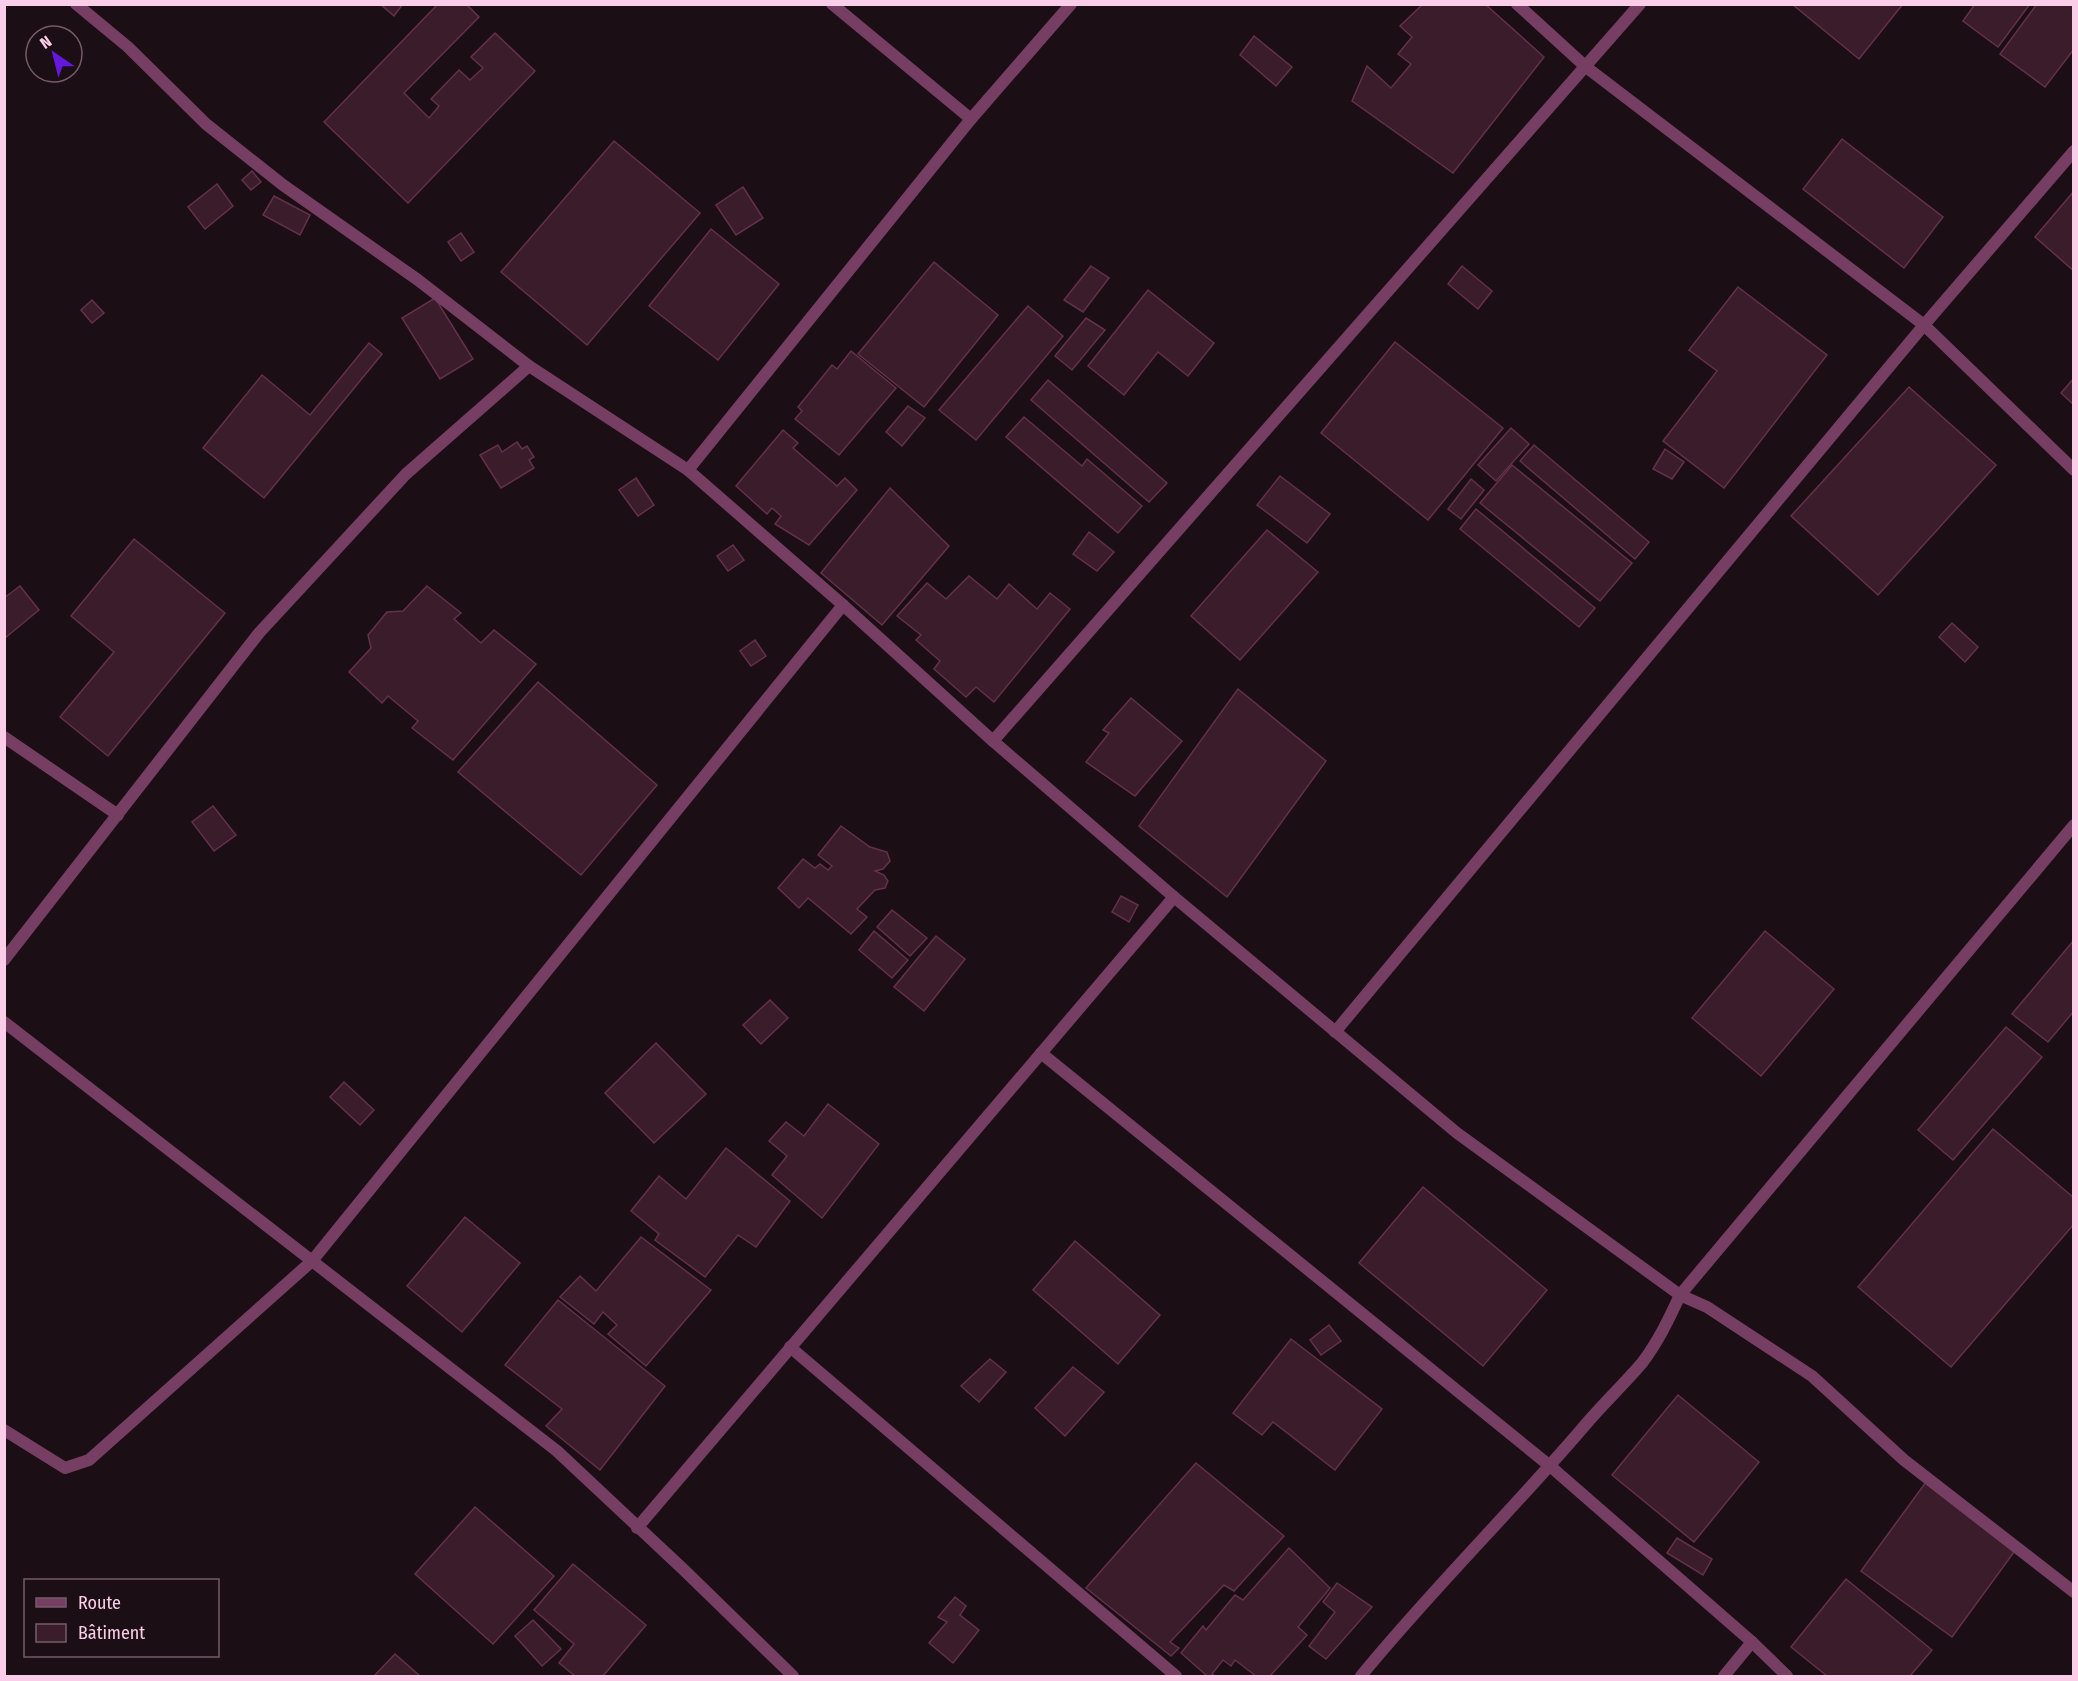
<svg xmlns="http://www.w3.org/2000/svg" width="2078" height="1681" viewBox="0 0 2078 1681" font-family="'Fira Sans Condensed',sans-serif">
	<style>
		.building { fill: #3b1c2b; stroke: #64304b; stroke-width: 1.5 }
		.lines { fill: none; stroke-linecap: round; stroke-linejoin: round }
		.lane { stroke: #763e63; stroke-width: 12 }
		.street { stroke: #763e63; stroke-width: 12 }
	</style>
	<rect width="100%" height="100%" fill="#1c0e15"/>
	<g class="building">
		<path d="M 380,4 L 403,4 L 394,16 Z"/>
		<path d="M 438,4 L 466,4 L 479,17 L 404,93 L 429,118 L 439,106 L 431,99 L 459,70 L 470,80 L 483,68 L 471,57 L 495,33 L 535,71 L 408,203 L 324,122 Z"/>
		<path d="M 1423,4 L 1485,4 L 1544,57 L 1453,173 L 1352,101 L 1367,66 L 1391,88 L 1411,64 L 1398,54 L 1412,37 L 1400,26 Z"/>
		<path d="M 1792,4 L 1903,4 L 1859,59 Z"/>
		<path d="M 1975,4 L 2030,4 L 1998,47 L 1963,21 Z"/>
		<path d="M 2037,4 L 2074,4 L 2074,49 L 2045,87 L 2000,54 Z"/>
		<path d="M 1254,36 L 1292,67 L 1276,86 L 1240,55 Z"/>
		<path d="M 1842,139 L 1943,217 L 1904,268 L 1803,189 Z"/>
		<path d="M 614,141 L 700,213 L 587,345 L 501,272 Z"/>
		<path d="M 252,171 L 261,182 L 251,190 L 242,180 Z"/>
		<path d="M 217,184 L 233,206 L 205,229 L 188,207 Z"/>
		<path d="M 743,187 L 763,218 L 736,235 L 716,205 Z"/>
		<path d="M 2074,191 L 2074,271 L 2035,237 Z"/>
		<path d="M 274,196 L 310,215 L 300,235 L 263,215 Z"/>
		<path d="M 711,229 L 779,284 L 718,360 L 649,306 Z"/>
		<path d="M 461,233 L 474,252 L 461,261 L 448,242 Z"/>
		<path d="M 934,262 L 998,315 L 924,407 L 858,354 Z"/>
		<path d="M 1091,266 L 1109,278 L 1083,312 L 1064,300 Z"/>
		<path d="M 1462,266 L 1492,291 L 1478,309 L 1448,284 Z"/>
		<path d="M 1738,287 L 1827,355 L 1724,488 L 1663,441 L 1717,371 L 1689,350 Z"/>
		<path d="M 1148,290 L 1214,343 L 1188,376 L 1158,352 L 1124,395 L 1088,366 Z"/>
		<path d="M 435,298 L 473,359 L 440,379 L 402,318 Z"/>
		<path d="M 92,300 L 104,313 L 92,323 L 81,310 Z"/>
		<path d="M 1028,306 L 1063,336 L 976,440 L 939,410 Z"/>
		<path d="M 1086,318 L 1105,330 L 1072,370 L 1055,356 Z"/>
		<path d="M 1395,342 L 1503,428 L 1428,520 L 1321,433 Z"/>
		<path d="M 369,343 L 382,354 L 264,498 L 203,448 L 262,375 L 310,415 Z"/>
		<path d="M 851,351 L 896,388 L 839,455 L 795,419 L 802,411 L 798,407 L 832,365 L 837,369 Z"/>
		<path d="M 2074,378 L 2074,405 L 2061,393 Z"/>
		<path d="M 1048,380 L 1167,483 L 1149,502 L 1031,400 Z"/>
		<path d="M 1909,387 L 1996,465 L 1878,595 L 1791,516 Z"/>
		<path d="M 908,406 L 925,418 L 902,446 L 886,432 Z"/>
		<path d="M 1024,417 L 1082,466 L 1087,459 L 1142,506 L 1118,533 L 1006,437 Z"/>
		<path d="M 1511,428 L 1529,444 L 1496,481 L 1478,465 Z"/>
		<path d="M 783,430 L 798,443 L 793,448 L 837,486 L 845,478 L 857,490 L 809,545 L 775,524 L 781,516 L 772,508 L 767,514 L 736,486 Z"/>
		<path d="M 517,442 L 522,449 L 527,446 L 534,457 L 529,460 L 534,468 L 501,488 L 480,455 L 498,445 L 502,452 Z"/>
		<path d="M 1534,445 L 1649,542 L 1635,559 L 1520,461 Z"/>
		<path d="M 1665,449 L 1684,462 L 1672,479 L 1653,469 Z"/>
		<path d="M 1512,465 L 1632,563 L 1600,601 L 1480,503 Z"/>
		<path d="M 1280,476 L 1330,514 L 1307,543 L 1257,505 Z"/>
		<path d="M 636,478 L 654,505 L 638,516 L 619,490 Z"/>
		<path d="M 1471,479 L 1484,490 L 1461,519 L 1448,509 Z"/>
		<path d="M 890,488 L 949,546 L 882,625 L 821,573 Z"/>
		<path d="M 1476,509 L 1595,608 L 1579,627 L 1460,529 Z"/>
		<path d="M 1267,530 L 1318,572 L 1240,660 L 1191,616 Z"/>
		<path d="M 1089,532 L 1114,552 L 1097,571 L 1073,554 Z"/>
		<path d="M 134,539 L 225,613 L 108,756 L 60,717 L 114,652 L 71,616 Z"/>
		<path d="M 733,545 L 744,560 L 728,571 L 717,556 Z"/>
		<path d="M 969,576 L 997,599 L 1009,584 L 1037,609 L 1050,593 L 1070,609 L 994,702 L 976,687 L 966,697 L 934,669 L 940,661 L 916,640 L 921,635 L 897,616 L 927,583 L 946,599 Z"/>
		<path d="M 20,586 L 39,610 L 5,638 L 4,598 Z"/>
		<path d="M 427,586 L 461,613 L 454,619 L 481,643 L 494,630 L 536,664 L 453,760 L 412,728 L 418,721 L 388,696 L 382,703 L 349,672 L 371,648 L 368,635 L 387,612 L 403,611 Z"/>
		<path d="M 1952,623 L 1978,647 L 1965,662 L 1939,637 Z"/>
		<path d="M 755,640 L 766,656 L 751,666 L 740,651 Z"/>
		<path d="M 538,682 L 657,785 L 581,875 L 458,772 Z"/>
		<path d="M 1238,689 L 1326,761 L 1227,897 L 1139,826 Z"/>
		<path d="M 1131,698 L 1182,741 L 1135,796 L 1086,762 L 1109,733 L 1103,730 Z"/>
		<path d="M 213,806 L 236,835 L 214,851 L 192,822 Z"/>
		<path d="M 841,826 L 870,847 L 887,852 L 890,861 L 883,869 L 875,871 L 884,875 L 888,881 L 885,888 L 875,890 L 857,909 L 867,917 L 851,934 L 808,898 L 799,908 L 778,888 L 803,859 L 815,868 L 820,864 L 828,870 L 832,866 L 818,855 Z"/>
		<path d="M 1121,896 L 1138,905 L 1129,922 L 1112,912 Z"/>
		<path d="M 892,910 L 927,938 L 910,956 L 877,927 Z"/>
		<path d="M 874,931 L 908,960 L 892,978 L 859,950 Z"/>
		<path d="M 1765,931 L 1834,989 L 1761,1076 L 1692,1018 Z"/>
		<path d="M 936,936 L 965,959 L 924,1011 L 894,987 Z"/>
		<path d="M 2074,940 L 2074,1011 L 2048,1042 L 2012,1014 Z"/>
		<path d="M 770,1000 L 788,1018 L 761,1044 L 743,1025 Z"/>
		<path d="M 2006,1027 L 2042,1057 L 1953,1160 L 1918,1130 Z"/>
		<path d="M 656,1043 L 706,1094 L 654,1143 L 605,1093 Z"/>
		<path d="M 344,1082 L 374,1110 L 360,1125 L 330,1097 Z"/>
		<path d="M 828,1104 L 879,1144 L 822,1218 L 772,1175 L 787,1156 L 769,1141 L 786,1122 L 804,1136 Z"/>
		<path d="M 1993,1129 L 2074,1198 L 2074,1224 L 1951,1367 L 1858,1287 Z"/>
		<path d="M 726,1148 L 790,1201 L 756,1247 L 738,1235 L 705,1277 L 655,1240 L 659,1234 L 631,1211 L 659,1176 L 686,1199 Z"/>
		<path d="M 1423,1187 L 1547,1290 L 1483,1366 L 1359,1263 Z"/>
		<path d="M 465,1217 L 520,1263 L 462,1332 L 407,1286 Z"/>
		<path d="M 641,1237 L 711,1290 L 646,1366 L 608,1334 L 617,1325 L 603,1312 L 594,1324 L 560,1297 L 580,1276 L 596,1291 Z"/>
		<path d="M 1075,1241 L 1160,1315 L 1118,1364 L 1033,1290 Z"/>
		<path d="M 558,1300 L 665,1386 L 600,1470 L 546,1426 L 562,1409 L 505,1365 Z"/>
		<path d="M 1329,1325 L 1341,1341 L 1321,1355 L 1310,1340 Z"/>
		<path d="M 1291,1339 L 1382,1409 L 1335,1470 L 1273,1422 L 1262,1435 L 1233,1413 Z"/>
		<path d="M 990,1359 L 1006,1372 L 979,1402 L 961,1386 Z"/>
		<path d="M 1073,1367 L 1104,1392 L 1065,1436 L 1035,1408 Z"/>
		<path d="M 1678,1395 L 1759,1462 L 1694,1542 L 1612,1475 Z"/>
		<path d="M 1196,1463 L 1284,1536 L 1234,1591 L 1224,1585 L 1170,1642 L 1179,1648 L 1171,1656 L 1086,1588 Z"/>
		<path d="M 1926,1482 L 2017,1548 L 1952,1637 L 1861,1571 Z"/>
		<path d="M 475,1507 L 554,1576 L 493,1644 L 415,1574 Z"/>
		<path d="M 1677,1538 L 1712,1559 L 1703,1575 L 1667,1553 Z"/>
		<path d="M 1289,1548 L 1330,1588 L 1298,1627 L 1307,1635 L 1270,1676 L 1256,1676 L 1235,1660 L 1231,1666 L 1223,1660 L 1212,1674 L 1215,1676 L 1204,1676 L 1206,1675 L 1181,1653 L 1203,1626 L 1206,1630 L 1235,1595 L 1243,1600 Z"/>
		<path d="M 573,1564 L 646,1625 L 603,1676 L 575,1676 L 559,1663 L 574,1644 L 534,1610 Z"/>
		<path d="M 1846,1579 L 1932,1650 L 1910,1676 L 1827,1676 L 1791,1647 Z"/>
		<path d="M 1337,1583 L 1372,1607 L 1326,1659 L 1309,1646 L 1335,1612 L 1323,1602 Z"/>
		<path d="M 955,1597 L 966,1606 L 960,1615 L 979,1630 L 953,1663 L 929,1643 L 947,1622 L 938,1617 Z"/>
		<path d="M 533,1620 L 561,1649 L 542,1666 L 515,1636 Z"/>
		<path d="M 395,1654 L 420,1676 L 374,1676 Z"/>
	</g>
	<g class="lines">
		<path class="lane" d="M 4,1430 L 65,1468 L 89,1460 L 312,1261"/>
		<g class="street">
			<path d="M 76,4 L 128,47 L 206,124 L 283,185 L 418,280 L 529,366 L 688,470 L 843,605 L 993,741 L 1174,897 L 1457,1133 L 1680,1295 C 1669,1319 1658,1342 1642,1363 C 1624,1384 1604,1403 1586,1424 C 1513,1510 1432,1589 1361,1676"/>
			<path d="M 832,4 L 971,119"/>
			<path d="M 1517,4 L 1586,67 L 1924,325 L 2074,470"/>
			<path d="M 688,470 L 971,119 L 1071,4"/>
			<path d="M 4,737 L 118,815"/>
			<path d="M 993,741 L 1640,4"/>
			<path d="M 2074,825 L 1680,1295 L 1707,1307 L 1812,1376 L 1904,1460 L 2074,1592"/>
			<path d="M 4,960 L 259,633 L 406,474 L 529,366"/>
			<path d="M 4,1022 L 557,1451 L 684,1570 L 793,1676"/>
			<path d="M 1335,1032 L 1924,325 L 2074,151"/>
			<path d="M 1041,1053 L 1550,1466 L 1752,1642 L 1787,1676"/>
			<path d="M 312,1261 L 843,605"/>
			<path d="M 790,1347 L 1176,1676"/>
			<path d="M 637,1528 L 1174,897"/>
			<path d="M 1724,1676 L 1752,1642"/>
		</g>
	</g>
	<rect width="2078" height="1681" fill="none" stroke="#facee8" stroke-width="12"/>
	<rect x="24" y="1579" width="195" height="78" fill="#1c0e15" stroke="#755b69" stroke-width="1.5"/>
	<rect x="36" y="1598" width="30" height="9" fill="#763e63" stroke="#755b69" stroke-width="1.5"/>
	<text x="78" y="1609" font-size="18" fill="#facee8">Route</text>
	<rect x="36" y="1624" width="30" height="18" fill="#3b1c2b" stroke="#755b69" stroke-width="1.5"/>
	<text x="78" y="1639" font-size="18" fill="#facee8">Bâtiment</text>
	<g transform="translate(54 54) rotate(325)"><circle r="28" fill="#1c0e15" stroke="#755b69" stroke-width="1.5"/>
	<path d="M0-4.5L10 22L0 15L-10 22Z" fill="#6418db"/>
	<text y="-9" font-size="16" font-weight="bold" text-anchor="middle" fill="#facee8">N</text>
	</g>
</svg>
